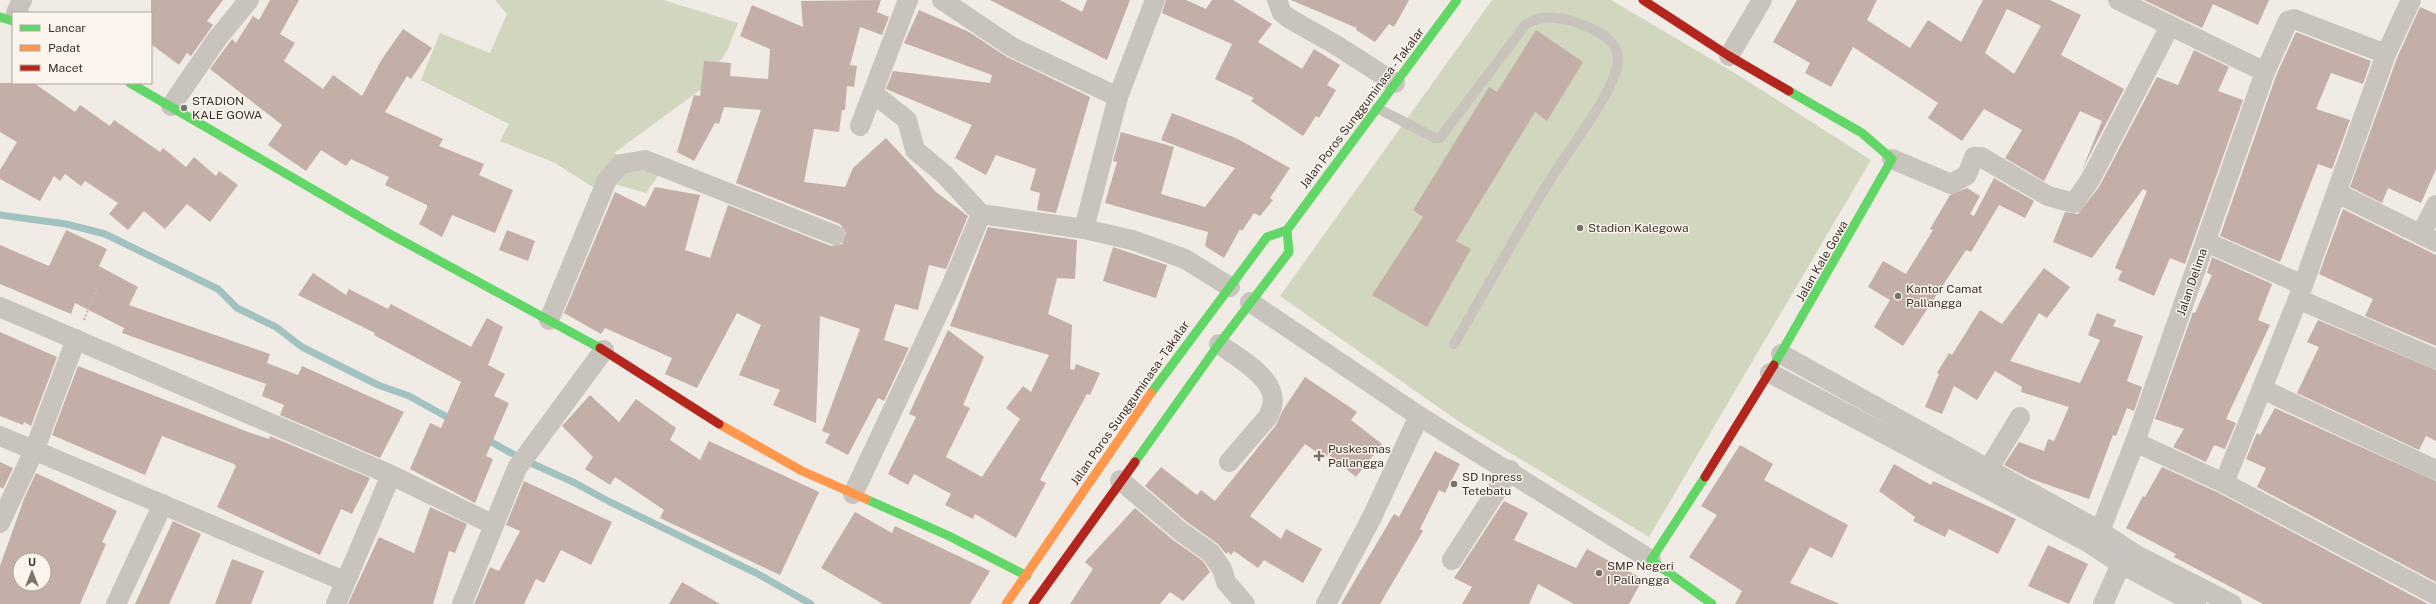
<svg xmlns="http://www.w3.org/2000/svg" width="2436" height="604" viewBox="0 0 2436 604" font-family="'Public Sans',sans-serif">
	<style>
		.green { fill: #d1d6bf }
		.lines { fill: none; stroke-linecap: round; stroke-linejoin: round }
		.stream { stroke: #a1c2c1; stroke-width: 7 }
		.building { fill: #c3afa7; fill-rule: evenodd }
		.path { stroke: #c2bbb6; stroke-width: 2.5; stroke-dasharray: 2 2; stroke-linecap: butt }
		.lane { stroke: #c9c3be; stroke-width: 10 }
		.street { stroke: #c9c3be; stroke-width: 20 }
		.fast { stroke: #63d668; stroke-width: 9 }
		.slow { stroke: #ff974d; stroke-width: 9 }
		.jam { stroke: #b3261e; stroke-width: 9 }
		.poi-dot { fill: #7a716c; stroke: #fbf5ee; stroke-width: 1.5 }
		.labels { text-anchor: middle; stroke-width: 3; stroke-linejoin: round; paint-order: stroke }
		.poi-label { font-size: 12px; fill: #3b302b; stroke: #fbf5ee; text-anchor: start }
		.street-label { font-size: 12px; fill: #3b302b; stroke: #fbf5ee }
	</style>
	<rect width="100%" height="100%" fill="#f0ebe5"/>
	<g class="green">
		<path d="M 495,0 L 663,0 L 738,23 L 728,49 L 703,88 L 614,153 L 660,173 L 646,193 L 608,182 L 596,189 L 555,163 L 500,141 L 509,124 L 421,80 L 440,33 L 490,53 L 507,14 Z"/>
		<path d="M 1492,0 L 1611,0 L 1738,75 L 1871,160 L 1649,537 L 1461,423 L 1280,296 Z"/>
	</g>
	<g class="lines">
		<g class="stream">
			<path d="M 0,215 L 66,224 L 105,234 L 218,289 L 237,308 L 276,327 L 302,347 L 378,385 L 409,396 L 454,421"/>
			<path d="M 484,438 L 520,458 L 575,483 L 610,502 L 758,574 L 811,604"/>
		</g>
	</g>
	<g class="building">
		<path d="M 151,0 L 223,0 L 207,21 L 213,25 L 191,56 L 187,53 L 179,65 L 151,44 Z"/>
		<path d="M 270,0 L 299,0 L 280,34 L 295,43 L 284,61 L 323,89 L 333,75 L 362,96 L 382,59 L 403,29 L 432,48 L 411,79 L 407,76 L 385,112 L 443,139 L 439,146 L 484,164 L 479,175 L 513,190 L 495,233 L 452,215 L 442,237 L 419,224 L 427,208 L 427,205 L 385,185 L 389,177 L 351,159 L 346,166 L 321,150 L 306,171 L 268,145 L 282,125 L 210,69 L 232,39 L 236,43 L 253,16 L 259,20 Z"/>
		<path d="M 881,0 L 877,12 L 889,17 L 882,35 L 860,27 L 850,65 L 857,66 L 854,87 L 847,86 L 845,110 L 842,110 L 839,132 L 814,129 L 804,182 L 845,187 L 853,168 L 886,138 L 936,192 L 968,216 L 946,269 L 929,265 L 918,310 L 895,304 L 884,340 L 909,348 L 884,401 L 878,398 L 848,455 L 825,443 L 830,434 L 822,431 L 860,329 L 820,316 L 816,423 L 773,405 L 780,390 L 739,375 L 761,325 L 737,313 L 697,388 L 665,374 L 672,358 L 605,328 L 601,334 L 564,313 L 615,192 L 645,207 L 655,187 L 700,195 L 685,250 L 710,258 L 728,205 L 831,246 L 842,244 L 846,233 L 840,224 L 736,183 L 761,110 L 724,107 L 719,124 L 715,123 L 694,161 L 677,152 L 694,95 L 700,96 L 704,61 L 731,63 L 730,76 L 768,79 L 770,49 L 740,36 L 752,5 L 803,27 L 801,1 Z"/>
		<path d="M 990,0 L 1060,0 L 1082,12 L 1087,0 L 1130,0 L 1107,60 Z"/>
		<path d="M 1166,0 L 1186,0 L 1206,9 L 1212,0 L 1233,0 L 1272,24 L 1258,42 L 1302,69 L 1314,49 L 1340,65 L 1327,85 L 1336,90 L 1319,118 L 1316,116 L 1303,136 L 1251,101 L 1254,98 L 1215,79 L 1232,44 L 1162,13 Z"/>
		<path d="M 1291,0 L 1409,0 L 1394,27 L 1389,24 L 1375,42 L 1356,30 L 1357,28 Z"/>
		<path d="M 1797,0 L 1877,0 L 1867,20 L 1910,48 L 1928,20 L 1961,42 L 1983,0 L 2050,0 L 2081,15 L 2061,55 L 2124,89 L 2082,170 L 2102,121 L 2080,111 L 2044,181 L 2005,158 L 2022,130 L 1984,109 L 1962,141 L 1928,118 L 1938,103 L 1853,47 L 1831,87 L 1805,73 L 1810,63 L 1773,42 ZM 2007,9 L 2041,26 L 2014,74 L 1985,53 Z"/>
		<path d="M 2144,0 L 2269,0 L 2258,25 L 2213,4 L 2202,28 Z"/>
		<path d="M 2420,7 L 2436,14 L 2436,169 L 2421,203 L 2388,188 L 2382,203 L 2350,187 L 2397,58 Z"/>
		<path d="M 919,10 L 969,32 L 1007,57 L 1090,97 L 1056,213 L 1037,210 L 1040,193 L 1030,190 L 1036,169 L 996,155 L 986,175 L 955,158 L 972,125 L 886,89 L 893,71 L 990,83 L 992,75 L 904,43 Z"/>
		<path d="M 1536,30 L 1583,62 L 1547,121 L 1535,112 L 1456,241 L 1471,249 L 1427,327 L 1372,295 L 1423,217 L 1413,210 L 1489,87 L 1497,92 Z"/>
		<path d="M 2296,32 L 2371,61 L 2363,84 L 2331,73 L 2316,109 L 2350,120 L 2332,169 L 2318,164 L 2280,262 L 2220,236 L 2276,76 Z"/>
		<path d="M 2194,50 L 2229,67 L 2218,91 L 2243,100 L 2185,264 L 2170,258 L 2154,296 L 2118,280 L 2122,271 L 2115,268 L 2147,191 L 2143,189 L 2092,258 L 2053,242 L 2065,212 L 2078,214 L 2099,187 L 2157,77 L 2178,85 Z"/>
		<path d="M 0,83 L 34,83 L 75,112 L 80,105 L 110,126 L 114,120 L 160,152 L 163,148 L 186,167 L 194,157 L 216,176 L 219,171 L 238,185 L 210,222 L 187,204 L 165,229 L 144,211 L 128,230 L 109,214 L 118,203 L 85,181 L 81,186 L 65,174 L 60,181 L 54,176 L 40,201 L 0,179 L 0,170 L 17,142 L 0,132 Z"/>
		<path d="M 1172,113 L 1236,138 L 1290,168 L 1270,198 L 1273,200 L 1260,216 L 1254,213 L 1242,231 L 1240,229 L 1224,258 L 1205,246 L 1208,232 L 1105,203 L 1117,162 L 1113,161 L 1121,132 L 1174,147 L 1161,194 L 1205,207 L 1235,168 L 1161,140 Z"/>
		<path d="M 1994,178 L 2034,201 L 2025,218 L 1999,205 L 1971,252 L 1966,250 L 1903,346 L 1874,327 L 1890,300 L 1868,287 L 1883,261 L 1906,274 L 1933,230 L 1930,229 L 1950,195 L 1967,188 L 1980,196 L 1970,214 L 1974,216 Z"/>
		<path d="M 2343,209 L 2436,255 L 2436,346 L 2365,316 L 2373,299 L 2319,274 Z"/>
		<path d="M 988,227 L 1077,240 L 1075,279 L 1057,278 L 1048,314 L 1072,325 L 1070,369 L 1074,370 L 1076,364 L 1100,373 L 1090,395 L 1087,394 L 1040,480 L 1046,483 L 1016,538 L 975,514 L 973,519 L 945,505 L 951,494 L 914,474 L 908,485 L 888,474 L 916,417 L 909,414 L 948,330 L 984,357 L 963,405 L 970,408 L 946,457 L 982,477 L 1020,419 L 1006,408 L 1023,386 L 1031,392 L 1049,355 L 950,326 Z"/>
		<path d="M 66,230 L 107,249 L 99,266 L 138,287 L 129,305 L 270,354 L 267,363 L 298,375 L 302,366 L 404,412 L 380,458 L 280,415 L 284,405 L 262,396 L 266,384 L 122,333 L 124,328 L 75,303 L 71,314 L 0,284 L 0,245 L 49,266 Z"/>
		<path d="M 507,230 L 535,241 L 528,261 L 499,250 Z"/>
		<path d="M 1113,247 L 1167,265 L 1156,298 L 1103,281 Z"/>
		<path d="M 2212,257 L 2272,284 L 2258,320 L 2270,325 L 2226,419 L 2236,423 L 2225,449 L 2214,445 L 2206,462 L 2173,447 L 2184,429 L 2155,419 L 2193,312 L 2195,313 L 2212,275 L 2207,273 Z"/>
		<path d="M 2044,268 L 2070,287 L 2047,318 L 2039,313 L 2010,361 L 2080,383 L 2100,340 L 2088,335 L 2097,313 L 2116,320 L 2113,326 L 2143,336 L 2127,381 L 2142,387 L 2134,411 L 2127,408 L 2116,436 L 2113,435 L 2089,499 L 2031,479 L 2004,465 L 2019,442 L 2044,451 L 2048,439 L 2054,441 L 2069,407 L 2021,392 L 2022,387 L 1995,371 L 1977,400 L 1954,386 L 1942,414 L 1925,407 L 1939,374 L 1937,373 L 1949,353 L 1952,355 L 1980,310 L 2002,324 Z"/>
		<path d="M 313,273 L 346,295 L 349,289 L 388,309 L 391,304 L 471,347 L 487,318 L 503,327 L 488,365 L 505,374 L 494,396 L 509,403 L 486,456 L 493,459 L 475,503 L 410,469 L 430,423 L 441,428 L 461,382 L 374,335 L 375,333 L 298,295 Z"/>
		<path d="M 2318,320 L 2436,370 L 2436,441 L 2426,436 L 2419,450 L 2297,393 L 2319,347 L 2307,342 Z"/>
		<path d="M 0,332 L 57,357 L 31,426 L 24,422 L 23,425 L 0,416 Z"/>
		<path d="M 78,366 L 248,432 L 269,439 L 270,436 L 370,478 L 352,514 L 341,509 L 320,555 L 217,507 L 236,466 L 234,464 L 162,436 L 145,475 L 52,435 Z"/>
		<path d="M 1305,377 L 1357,412 L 1351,420 L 1382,444 L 1356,477 L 1328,454 L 1325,458 L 1305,444 L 1250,516 L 1281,539 L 1286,529 L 1322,549 L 1303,583 L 1264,560 L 1258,568 L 1234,551 L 1231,555 L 1228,552 L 1226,554 L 1218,544 L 1187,522 L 1145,486 L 1161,467 L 1197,495 L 1201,490 L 1215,501 L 1276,425 L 1283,410 Z"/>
		<path d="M 590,395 L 619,422 L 636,399 L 676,428 L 670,440 L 700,460 L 709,441 L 819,492 L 780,575 L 660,518 L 664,510 L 615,477 L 610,485 L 585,469 L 593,457 L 562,426 Z"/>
		<path d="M 2275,408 L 2436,481 L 2436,582 L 2257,487 L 2266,468 L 2246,459 L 2257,433 L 2260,435 Z"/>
		<path d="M 1740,445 L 1773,464 L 1764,480 L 1848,525 L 1832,558 L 1810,547 L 1790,583 L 1840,604 L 1735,604 L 1742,591 L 1689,557 L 1717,515 L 1701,506 Z"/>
		<path d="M 1435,451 L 1460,464 L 1445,493 L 1439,490 L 1420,529 L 1423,531 L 1380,604 L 1341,604 L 1394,514 L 1399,517 Z"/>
		<path d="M 0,462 L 13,468 L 3,489 L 0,487 Z"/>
		<path d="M 1894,464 L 1931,485 L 1933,481 L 2016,519 L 1998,554 L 1949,529 L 1945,537 L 1913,521 L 1915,517 L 1879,491 Z"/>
		<path d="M 2162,467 L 2219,493 L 2428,604 L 2263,604 L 2174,557 L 2176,554 L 2126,528 L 2143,496 L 2145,497 Z"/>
		<path d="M 36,473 L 117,511 L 102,542 L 106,544 L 80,604 L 0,604 L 0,566 L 24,499 ZM 20,560 L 44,560 L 44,584 L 20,584 Z"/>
		<path d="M 524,481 L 612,522 L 591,565 L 561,550 L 544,583 L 536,579 L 524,604 L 474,604 L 490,567 L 499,571 L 520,531 L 506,525 Z"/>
		<path d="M 1504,501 L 1528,513 L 1514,540 L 1576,568 L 1587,549 L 1643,579 L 1629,604 L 1574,604 L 1538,584 L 1529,604 L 1462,604 L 1472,587 L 1454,578 Z"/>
		<path d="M 430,507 L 467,524 L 455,553 L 449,551 L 433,604 L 348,604 L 379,537 L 414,553 Z"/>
		<path d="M 1135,508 L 1173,540 L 1203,561 L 1210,572 L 1183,601 L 1170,592 L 1160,604 L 1070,604 L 1093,569 L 1085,562 Z"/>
		<path d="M 855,512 L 892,533 L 895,526 L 990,571 L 970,604 L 883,604 L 821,568 Z"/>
		<path d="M 173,521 L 201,534 L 169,604 L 135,604 Z"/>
		<path d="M 2048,545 L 2088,564 L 2069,604 L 2028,586 Z"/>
		<path d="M 232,559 L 264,571 L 251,604 L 215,604 Z"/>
		<path d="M 682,582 L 720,604 L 669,604 Z"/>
	</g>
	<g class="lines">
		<path class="path" d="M 84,320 L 97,287"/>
		<path class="lane" d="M 1377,108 L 1435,138 L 1440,138 L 1526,24 C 1543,14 1560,17 1578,23 C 1595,30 1617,37 1618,59 C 1619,86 1567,152 1552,177 C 1518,231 1487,288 1454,344"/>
		<g class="street">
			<path d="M 942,0 L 1012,47 L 1118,97"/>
			<path d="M 1277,0 L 1282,13 L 1290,19 L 1336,45 L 1395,83"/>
			<path d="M 2118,0 L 2265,72"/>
			<path d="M 16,13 L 22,0"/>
			<path d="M 1729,56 L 1762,0"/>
			<path d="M 874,94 L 907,120 L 915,150 L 945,175 L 981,214 L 1084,229 L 1132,240 L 1185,259 L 1230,287"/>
			<path d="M 171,106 L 217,39 L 249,0"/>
			<path d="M 860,126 L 908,0"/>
			<path d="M 1892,159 L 1951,184 L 1967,175 L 1974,157 L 1981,157 L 2048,196 L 2074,203 L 2090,180 L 2170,26"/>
			<path d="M 2337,193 L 2436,242"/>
			<path d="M 1084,229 L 1118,97 L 1155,0"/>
			<path d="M 2421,234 L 2436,205"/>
			<path d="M 2206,242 L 2303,285"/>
			<path d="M 2298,299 L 2436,359"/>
			<path d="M 1250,302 L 1419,416 L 1651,560"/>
			<path d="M 0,307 L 391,475 L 494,525"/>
			<path d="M 549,320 L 607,180 L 621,164 L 645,160 L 835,235"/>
			<path d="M 1219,344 C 1242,361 1289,384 1267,418 L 1229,462"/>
			<path d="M 1781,354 L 2100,531 L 2138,556 L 2232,604"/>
			<path d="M 1770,373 L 2089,543 L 2121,564 L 2196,604"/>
			<path d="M 2262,389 L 2436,470"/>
			<path d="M 0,436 L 344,581"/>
			<path d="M 2135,442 L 2224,483 L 2436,595"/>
			<path d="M 1989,468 L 2020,417"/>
			<path d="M 1120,480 L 1180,531 L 1211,553 L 1222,569 L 1226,582 L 1245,604"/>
			<path d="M 2224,483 L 2298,299 L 2386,54 L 2411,0"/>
			<path d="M 853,494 L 952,284 L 981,214"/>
			<path d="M 0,523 L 34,451 L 76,339"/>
			<path d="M 2089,543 L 2100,531 L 2135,442 L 2265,72 L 2288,21 L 2294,19 L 2386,54"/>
			<path d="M 1452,560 L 1510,470"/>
			<path d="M 116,604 L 163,504"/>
			<path d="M 336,604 L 391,475"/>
			<path d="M 462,604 L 517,468 L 604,350"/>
			<path d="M 1326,604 L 1372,517 L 1419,416"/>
			<path d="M 2103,604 L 2121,564 L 2132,559"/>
		</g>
		<g class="fast">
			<path d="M 0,17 L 13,21"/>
			<path d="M 130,83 L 388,233 L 600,348"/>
			<path d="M 1774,365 L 1892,159 L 1862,133 L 1789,91"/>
			<path d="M 1151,393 L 1267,237 L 1287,230 L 1457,0"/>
			<path d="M 1135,462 L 1219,344 L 1289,252 L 1287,230"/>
			<path d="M 1705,477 L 1651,560 L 1712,604"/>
			<path d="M 866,499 L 949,536 L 1027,576"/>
		</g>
		<g class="slow">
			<path d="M 719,424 L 802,471 L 866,499"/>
			<path d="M 1006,604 L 1151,393"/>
		</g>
		<g class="jam">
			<path d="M 1643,0 L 1729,56 L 1789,91"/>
			<path d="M 600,348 L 719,424"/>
			<path d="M 1705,477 L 1774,365"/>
			<path d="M 1033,604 L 1135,462"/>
		</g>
	</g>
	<g class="poi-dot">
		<circle cx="184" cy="108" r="4"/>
		<circle cx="1580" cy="228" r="4"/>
		<circle cx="1898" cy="296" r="4"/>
		<path d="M1317 450h4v4h4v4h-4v4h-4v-4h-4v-4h4z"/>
		<circle cx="1454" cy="484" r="4"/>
		<circle cx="1599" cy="573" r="4"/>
	</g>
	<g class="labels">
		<g class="poi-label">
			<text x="192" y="105">STADION<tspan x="192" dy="14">KALE GOWA</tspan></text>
			<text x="1588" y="232">Stadion Kalegowa</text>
			<text x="1906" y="293">Kantor Camat<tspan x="1906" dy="14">Pallangga</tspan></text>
			<text x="1328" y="453">Puskesmas<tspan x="1328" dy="14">Pallangga</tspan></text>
			<text x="1462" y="481">SD Inpress<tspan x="1462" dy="14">Tetebatu</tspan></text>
			<text x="1607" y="570">SMP Negeri<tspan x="1607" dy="14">I Pallangga</tspan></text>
		</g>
		<g class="street-label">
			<text transform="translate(1362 108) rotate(-53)" y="4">Jalan Poros Sungguminasa - Takalar</text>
			<text transform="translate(1822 261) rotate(-60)" y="4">Jalan Kale Gowa</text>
			<text transform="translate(2192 282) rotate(-71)" y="4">Jalan Delima</text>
			<text transform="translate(1130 403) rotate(-55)" y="4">Jalan Poros Sungguminasa - Takalar</text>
		</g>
	</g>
	<rect x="12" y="12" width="140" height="72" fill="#fbf5ee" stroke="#aea6a0"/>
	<rect x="20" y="25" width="20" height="6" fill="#63d668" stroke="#aea6a0"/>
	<text x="48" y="32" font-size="12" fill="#3b302b">Lancar</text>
	<rect x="20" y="45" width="20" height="6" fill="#ff974d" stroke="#aea6a0"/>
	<text x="48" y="52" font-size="12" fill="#3b302b">Padat</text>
	<rect x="20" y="65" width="20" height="6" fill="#b3261e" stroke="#aea6a0"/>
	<text x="48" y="72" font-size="12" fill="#3b302b">Macet</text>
	<g transform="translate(32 572)"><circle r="19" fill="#fbf5ee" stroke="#aea6a0"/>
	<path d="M0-3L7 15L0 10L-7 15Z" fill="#7a716c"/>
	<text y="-6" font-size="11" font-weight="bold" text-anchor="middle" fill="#3b302b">U</text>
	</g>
</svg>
